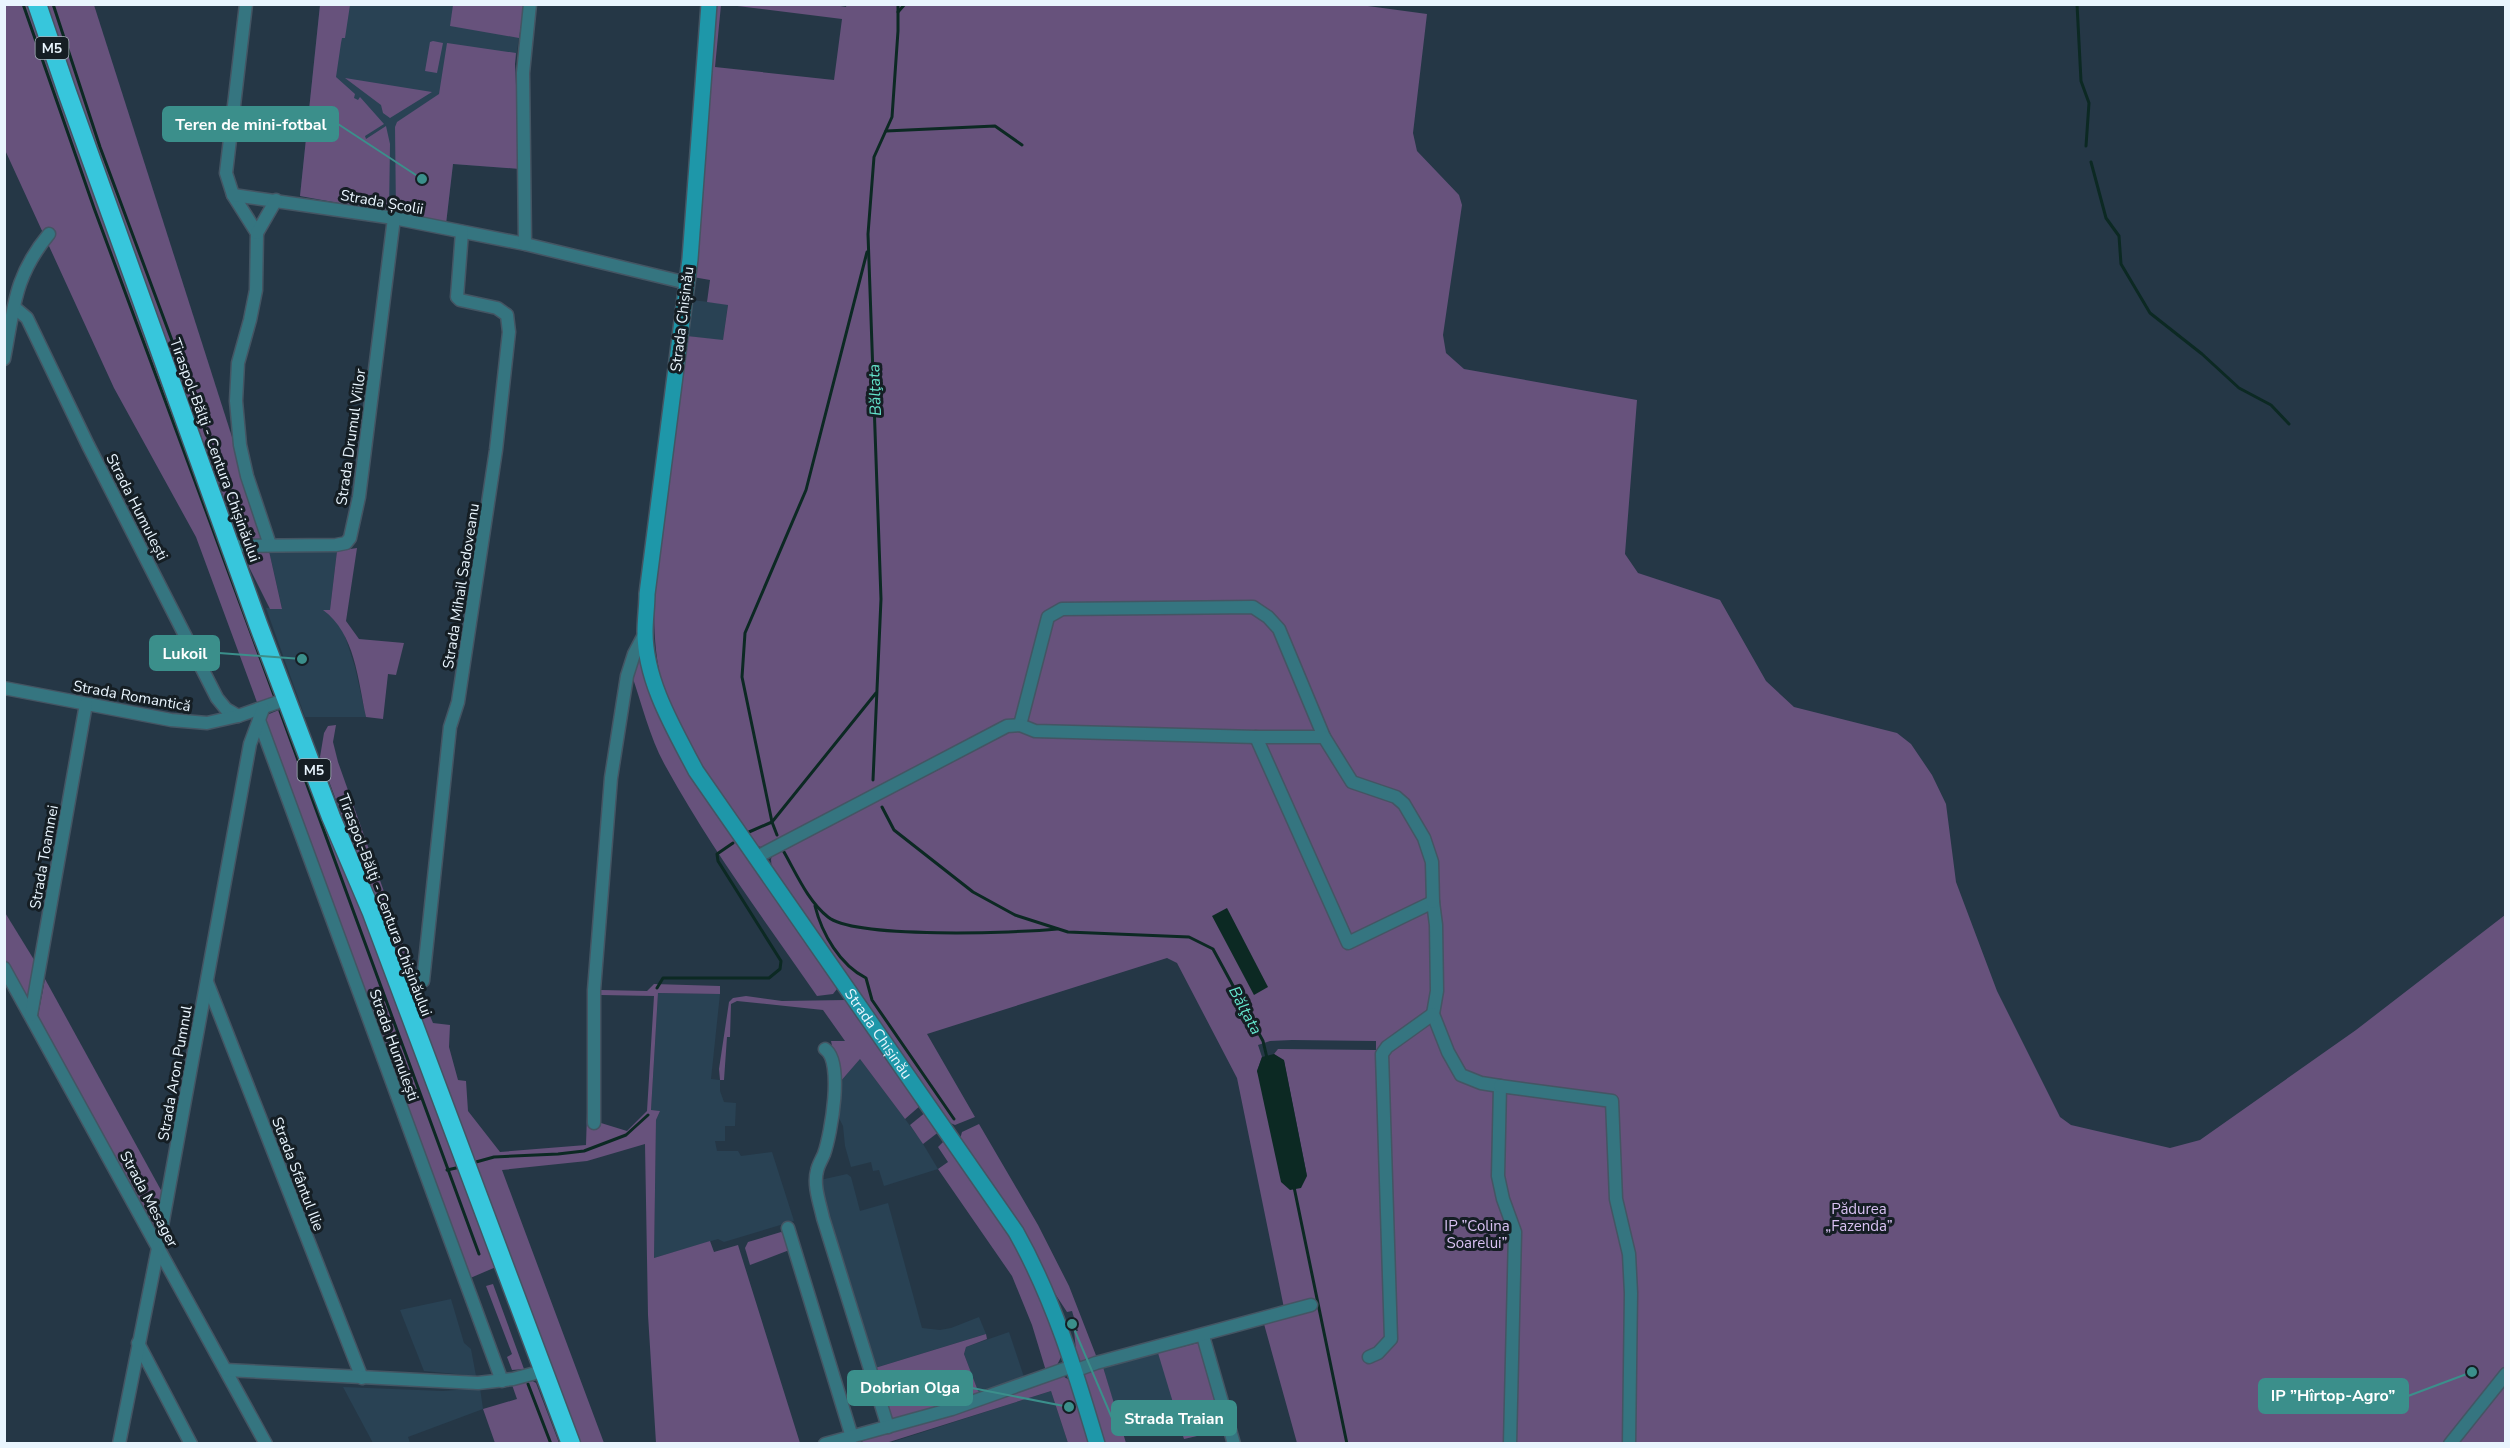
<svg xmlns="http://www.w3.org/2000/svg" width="2510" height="1448" viewBox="0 0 2510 1448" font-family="'Nunito Sans',sans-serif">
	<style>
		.built { fill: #294254 }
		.green { fill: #67527c; fill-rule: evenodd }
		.water { fill: #0c2923 }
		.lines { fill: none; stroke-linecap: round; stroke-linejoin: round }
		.stream { stroke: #0c2923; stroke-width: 3 }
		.street-casing { stroke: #445563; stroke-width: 15 }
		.secondary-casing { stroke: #445563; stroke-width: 18 }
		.highway-casing { stroke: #445563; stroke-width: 21 }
		.street { stroke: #357580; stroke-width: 12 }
		.secondary { stroke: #1e97a9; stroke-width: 15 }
		.highway { stroke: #37c6dc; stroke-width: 18 }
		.labels { text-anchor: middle; stroke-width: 6; stroke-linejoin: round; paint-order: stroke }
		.shield { fill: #151e24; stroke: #a9b4bd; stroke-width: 1.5 }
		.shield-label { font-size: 14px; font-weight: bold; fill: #e9f5fe }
		.street-label { font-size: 15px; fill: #e9f5fe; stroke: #151e24 }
		.park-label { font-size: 15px; fill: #d9c2f3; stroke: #151e24 }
		.water-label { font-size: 16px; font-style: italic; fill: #65e5cd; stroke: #151e24 }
		.leader { fill: none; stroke: #3b8f8b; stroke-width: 2 }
		.callout-dot { fill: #3b8f8b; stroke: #151e24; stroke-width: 2 }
		.callout { fill: #3b8f8b; stroke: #3b8f8b; stroke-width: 2 }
		.callout-label { font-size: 16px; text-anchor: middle; font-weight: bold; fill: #fff }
	</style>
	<rect width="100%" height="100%" fill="#253746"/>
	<g class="built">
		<path d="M 320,5 L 524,5 L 515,64 L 520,169 L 453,164 L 446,224 L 300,196 Z"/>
		<path d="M 691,300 L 728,304 L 723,341 L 687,336 Z"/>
		<path d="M 269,551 L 337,551 L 330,610 L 325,610 L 334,618 L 344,633 L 355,667 L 366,717 L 305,717 L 266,608 L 282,608 Z"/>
		<path d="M 658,993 L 720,994 L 711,1079 L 720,1080 L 720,1091 L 724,1102 L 736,1103 L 735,1126 L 725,1126 L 725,1141 L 715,1141 L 717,1151 L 738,1151 L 741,1156 L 772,1152 L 794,1221 L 724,1242 L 718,1239 L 654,1258 L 656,1120 L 660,1111 L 651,1110 Z"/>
		<path d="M 860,1059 L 920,1139 L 938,1169 L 884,1186 L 879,1170 L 873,1171 L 871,1162 L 851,1167 L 845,1146 L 843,1126 L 838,1116 L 840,1082 Z"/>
		<path d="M 847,1174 L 851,1177 L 860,1211 L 888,1203 L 922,1328 L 940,1330 L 951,1328 L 979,1317 L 986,1334 L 875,1368 L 825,1210 L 820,1180 Z"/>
		<path d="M 451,1299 L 464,1343 L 471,1349 L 476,1376 L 424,1371 L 400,1310 Z"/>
		<path d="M 1009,1332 L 1025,1380 L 983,1394 L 978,1392 L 964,1354 L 966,1347 Z"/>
		<path d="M 1198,1343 L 1223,1430 L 1184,1439 L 1177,1412 L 1121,1428 L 1103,1367 Z"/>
		<path d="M 343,1387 L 443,1391 L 480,1388 L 483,1409 L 408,1437 L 410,1443 L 373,1443 Z"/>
		<path d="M 1051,1391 L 1068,1443 L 886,1444 Z"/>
	</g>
	<g class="green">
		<path d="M 829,4 L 846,7 L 847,4 L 1353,4 L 1427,14 L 1413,133 L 1417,151 L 1459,195 L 1462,205 L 1443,335 L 1446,353 L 1464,369 L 1637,400 L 1625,554 L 1638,573 L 1720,600 L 1766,681 L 1794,707 L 1897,733 L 1911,744 L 1932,775 L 1946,804 L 1956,882 L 1997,991 L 2060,1117 L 2071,1125 L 2170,1148 L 2200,1140 L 2356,1030 L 2505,915 L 2505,1443 L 1297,1443 L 1264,1324 L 1314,1311 L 1312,1300 L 1284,1308 L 1237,1078 L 1177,963 L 1167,958 L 927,1034 L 975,1117 L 955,1125 L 946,1121 L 772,873 L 771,859 L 774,852 L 940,769 L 935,759 L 770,845 L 761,847 L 753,845 C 721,797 674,734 661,679 C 655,654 654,630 654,605 L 687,336 L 723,340 L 728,305 L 707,302 L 710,280 L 693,277 L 715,5 L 721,5 L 715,67 L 834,80 L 842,19 L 729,5 ZM 1292,1040 L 1376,1041 L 1376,1050 L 1278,1049 L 1274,1054 L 1284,1061 L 1307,1176 L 1257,1071 L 1262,1057 L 1258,1045 L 1270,1041 Z"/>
		<path d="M 4,5 L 31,5 L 281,696 L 258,705 L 196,537 L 114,388 L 5,150 Z"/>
		<path d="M 46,5 L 94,5 L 263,534 L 260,540 L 246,537 L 234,525 L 88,129 Z"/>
		<path d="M 320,5 L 350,5 L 345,38 L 342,38 L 341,43 L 336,77 L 355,94 L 354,98 L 358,100 L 360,97 L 384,124 L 365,136 L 366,139 L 386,126 L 390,144 L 389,212 L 300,196 Z"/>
		<path d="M 453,5 L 524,5 L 519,38 L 450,26 Z"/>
		<path d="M 433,41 L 443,43 L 437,73 L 425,71 L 430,42 Z"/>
		<path d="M 447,43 L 516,53 L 515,64 L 520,169 L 453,164 L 446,224 L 396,214 L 395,127 L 397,122 L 439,94 Z"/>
		<path d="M 345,78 L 432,92 L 390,118 L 383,113 L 381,105 Z"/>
		<path d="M 357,548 L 346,621 L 359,639 L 404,643 L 396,675 L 388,674 L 383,719 L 366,717 C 358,680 355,633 323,610 L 330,610 L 337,551 Z"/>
		<path d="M 255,551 L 269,551 L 282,609 L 270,609 L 249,567 L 248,561 Z"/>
		<path d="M 642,660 L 651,692 L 675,748 L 723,824 L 836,985 L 837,989 L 833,994 L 817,996 C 765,921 710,847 666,767 C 650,739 642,704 631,673 L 637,662 Z"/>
		<path d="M 286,707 L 496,1267 L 468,1279 L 262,717 Z"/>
		<path d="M 336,725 L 333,742 L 338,762 L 415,979 L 424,986 L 423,999 L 433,1023 L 450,1025 L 449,1047 L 458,1080 L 466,1081 L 468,1111 L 500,1152 L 586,1145 L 587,1113 L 601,1123 L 627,1131 L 647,1111 L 654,996 L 601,995 L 601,990 L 647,991 L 654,984 L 720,986 L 720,994 L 658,993 L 651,1110 L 660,1111 L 656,1120 L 654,1258 L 710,1241 L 714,1252 L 738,1245 L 800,1443 L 656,1443 L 648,1315 L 645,1144 L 587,1161 L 502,1170 L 604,1443 L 581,1443 L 553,1379 L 468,1154 L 320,757 L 324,733 L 328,726 Z"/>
		<path d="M 4,911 L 36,963 L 29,1002 L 5,959 Z"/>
		<path d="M 45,979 L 162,1192 L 157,1233 L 38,1016 Z"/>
		<path d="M 746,996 L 782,1001 L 846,1000 L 921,1105 L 905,1119 L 860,1059 L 840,1082 L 831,1041 L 845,1041 L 823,1010 L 737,1001 L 731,1004 L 730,1037 L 727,1037 L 724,1080 L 720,1080 L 719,1069 L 729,1002 L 733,998 Z"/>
		<path d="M 926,1112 L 940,1131 L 923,1144 L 910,1125 Z"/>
		<path d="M 979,1124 L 1038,1225 L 1069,1286 L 1097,1358 L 1081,1363 L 1077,1359 L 1074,1331 L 1078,1331 L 1072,1311 L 1067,1312 L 1052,1289 L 1027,1238 L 960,1139 L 962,1132 Z"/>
		<path d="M 945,1140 L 1009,1234 L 1030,1269 L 1059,1346 L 1061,1357 L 1056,1367 L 1046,1371 L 1032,1325 L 1012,1276 L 938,1169 L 948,1162 L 938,1147 Z"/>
		<path d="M 781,1232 L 788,1236 L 792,1249 L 750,1265 L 745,1248 L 748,1242 Z"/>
		<path d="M 493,1284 L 524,1369 L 512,1370 L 507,1357 L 512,1354 L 486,1286 Z"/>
		<path d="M 986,1334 L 987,1339 L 966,1347 L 964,1354 L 978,1391 L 983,1394 L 894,1422 L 890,1416 L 875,1368 Z"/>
		<path d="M 1198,1343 L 1223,1430 L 1184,1439 L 1158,1353 Z"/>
		<path d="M 1103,1367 L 1126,1443 L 1103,1443 L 1081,1374 Z"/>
		<path d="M 1061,1375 L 1071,1381 L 1089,1443 L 1068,1443 L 1051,1391 L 886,1443 L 863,1443 L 861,1438 Z"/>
		<path d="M 529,1379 L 536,1383 L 559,1443 L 495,1443 L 483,1409 L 517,1399 L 511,1382 Z"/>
	</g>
	<g class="water">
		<path d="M 1227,908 L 1268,987 L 1254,995 L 1212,916 Z"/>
		<path d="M 1274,1054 L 1284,1060 L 1307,1176 L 1301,1188 L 1290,1190 L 1281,1182 L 1257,1071 L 1262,1057 Z"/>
	</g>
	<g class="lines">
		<g class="stream">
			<path d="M 23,4 L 94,208 L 274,695"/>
			<path d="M 53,4 L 100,147 L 238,518 L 248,530 L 254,534"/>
			<path d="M 2077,4 L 2081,81 L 2089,103 L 2086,146"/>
			<path d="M 898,12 L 905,4"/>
			<path d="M 886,131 L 995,126 L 1022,145"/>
			<path d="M 2091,162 L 2106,218 L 2119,236 L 2121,264 L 2150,313 L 2202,354 L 2239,388 L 2271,405 L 2289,424"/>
			<path d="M 280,711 L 479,1254"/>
			<path d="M 873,780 L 881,599 L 868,234 L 874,157 L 892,117 L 898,31 L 898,4"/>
			<path d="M 882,807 L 894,830 L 973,892 L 1015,915 L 1068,932 L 1189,937 L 1213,949 L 1263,1041 L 1267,1058"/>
			<path d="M 749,832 L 772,822 L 876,693"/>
			<path d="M 777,835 L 772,822 L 742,677 L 745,633 L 806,490 L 867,252"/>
			<path d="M 784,852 C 797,875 808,901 828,917 C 855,939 1017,933 1057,929"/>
			<path d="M 815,906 C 822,934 840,965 866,978 L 872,1000 L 954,1119"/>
			<path d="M 657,988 L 663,978 L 769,978 L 780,969 L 781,961 L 718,861 L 717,854 L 733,843"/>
			<path d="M 476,1162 L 494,1157 L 558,1154 L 584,1151 L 626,1135 L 648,1115"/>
			<path d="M 447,1170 L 456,1168"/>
			<path d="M 1294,1187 L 1347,1444"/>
			<path d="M 528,1384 L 551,1444"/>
		</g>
		<g class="street-casing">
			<g id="street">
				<path d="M 246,4 L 226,173 L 233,195 L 257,233 L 256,290 L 250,320 L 238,363 L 236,401 L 240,445 L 247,476 L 270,545"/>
				<path d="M 233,195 L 394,218 L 525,244 L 687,283"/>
				<path d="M 257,233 L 276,200"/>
				<path d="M 525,244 L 523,73 L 530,4"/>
				<path d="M 14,307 L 27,318 L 88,445 L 217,698 L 226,709 L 238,716"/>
				<path d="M 4,359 C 14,308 14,276 49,234"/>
				<path d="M 230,546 L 336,545 L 346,543 L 350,538 L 359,497 L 394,218"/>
				<path d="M 4,688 L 171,720 L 207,723 L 238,716 L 287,699"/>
				<path d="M 259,720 L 502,1381"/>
				<path d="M 1020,725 L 1048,617 L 1062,609 L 1253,607 L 1268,617 L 1279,629 L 1324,737"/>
				<path d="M 1256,737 L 1348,943 L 1433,902 L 1436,925 L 1437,991 L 1433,1014 L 1448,1052 L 1461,1075 L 1481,1083 L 1500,1086 L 1498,1176 L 1503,1199 L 1515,1232 L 1510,1444"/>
				<path d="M 755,858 L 1007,726 L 1020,725 L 1035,731 L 1256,737 L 1324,737 L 1352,782 L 1396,797 L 1404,804 L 1424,838 L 1432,862 L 1433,902"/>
				<path d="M 4,968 L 266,1444"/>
				<path d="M 423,981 L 450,727 L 458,702 L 496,450 L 509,332 L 507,315 L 497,308 L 460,300 L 457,297 L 462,232"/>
				<path d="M 207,982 L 362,1378"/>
				<path d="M 31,1015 L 86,704"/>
				<path d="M 825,1049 C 844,1061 831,1134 824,1154 C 822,1159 818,1165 817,1171 C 813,1185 820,1204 823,1218 L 888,1427"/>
				<path d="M 1500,1086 L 1612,1101 L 1616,1199 L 1629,1254 L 1631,1293 L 1629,1444"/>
				<path d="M 594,1123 L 594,990 L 611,778 L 627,676 L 634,654 L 645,633"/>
				<path d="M 788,1228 L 852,1437"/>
				<path d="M 1203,1336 L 1234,1444"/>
				<path d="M 138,1343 L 191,1444"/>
				<path d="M 1369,1357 L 1378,1353 L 1391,1339 L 1382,1054 L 1387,1047 L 1433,1014"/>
				<path d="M 226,1370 L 478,1383 L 513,1379 L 543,1371"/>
				<path d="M 1074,1371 L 1096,1363 L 1311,1305"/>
				<path d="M 119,1444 L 158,1248 L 250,744 L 263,709"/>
				<path d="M 825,1444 L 952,1409 L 1073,1366"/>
				<path d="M 2450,1444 L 2506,1374"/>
			</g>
		</g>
		<g class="secondary-casing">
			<g id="secondary">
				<path id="s1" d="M 709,4 L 690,259 L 647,594 C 647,606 645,619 645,632 C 645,681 674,729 696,771 L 1016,1232 C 1054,1300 1075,1370 1097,1444"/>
			</g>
		</g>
		<g class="highway-casing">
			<path id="highway" d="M 37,4 L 67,92 L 258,624 L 331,817 L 372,913 L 571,1444"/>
		</g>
		<use href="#street" class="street"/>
		<use href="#secondary" class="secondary"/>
		<use href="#highway" class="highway"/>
	</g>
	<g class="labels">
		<g class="shield">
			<rect x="35.5" y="37" width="33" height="22" rx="4.5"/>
			<rect x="297.5" y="759" width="33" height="22" rx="4.5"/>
		</g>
		<g class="shield-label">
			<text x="52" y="53">M5</text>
			<text x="314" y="775">M5</text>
		</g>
		<g class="street-label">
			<text transform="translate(382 202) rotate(10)" y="5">Strada Școlii</text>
			<text transform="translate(682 319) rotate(-83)" y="5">Strada Chișinău</text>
			<text transform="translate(351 437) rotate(-82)" y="5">Strada Drumul Viilor</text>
			<text transform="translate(215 450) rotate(70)" y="5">Tiraspol-Bălţi - Centura Chișinăului</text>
			<text transform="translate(137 507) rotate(63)" y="5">Strada Humulești</text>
			<text transform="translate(461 586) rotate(-81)" y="5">Strada Mihail Sadoveanu</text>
			<text transform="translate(132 696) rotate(10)" y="5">Strada Romantică</text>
			<text transform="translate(44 857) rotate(-80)" y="5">Strada Toamnei</text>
			<text transform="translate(385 905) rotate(69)" y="5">Tiraspol-Bălţi - Centura Chișinăului</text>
			<text dy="5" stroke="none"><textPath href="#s1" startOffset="1101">Strada Chișinău</textPath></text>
			<text transform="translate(394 1045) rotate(70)" y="5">Strada Humulești</text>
			<text transform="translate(175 1073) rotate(-80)" y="5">Strada Aron Pumnul</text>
			<text transform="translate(298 1174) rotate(69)" y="5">Strada Sfântul Ilie</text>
			<text transform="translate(149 1199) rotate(62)" y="5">Strada Mesager</text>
		</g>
		<g class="park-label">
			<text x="1859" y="1214">Pădurea<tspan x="1859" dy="17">„Fazenda”</tspan></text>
			<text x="1477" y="1231">IP ”Colina<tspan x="1477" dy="17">Soarelui”</tspan></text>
		</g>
		<g class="water-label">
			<text transform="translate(874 390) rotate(-92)" y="6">Bălţata</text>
			<text transform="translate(1246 1010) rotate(62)" y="6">Bălţata</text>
		</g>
	</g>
	<path class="leader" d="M422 179L338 124M302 659L219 653M1069 1407L972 1388M2472 1372L2408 1396M1072 1324L1112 1418"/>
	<g class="callout-dot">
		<circle cx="422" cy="179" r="6"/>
		<circle cx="302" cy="659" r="6"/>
		<circle cx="1069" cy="1407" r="6"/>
		<circle cx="2472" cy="1372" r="6"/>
		<circle cx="1072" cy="1324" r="6"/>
	</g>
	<g class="callout">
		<rect x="163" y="107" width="175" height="34" rx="6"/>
		<rect x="150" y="636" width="69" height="34" rx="6"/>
		<rect x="848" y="1371" width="124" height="34" rx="6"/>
		<rect x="2259" y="1379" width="149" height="34" rx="6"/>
		<rect x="1112" y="1401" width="124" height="34" rx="6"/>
	</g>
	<g class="callout-label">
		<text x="251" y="130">Teren de mini-fotbal</text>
		<text x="185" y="659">Lukoil</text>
		<text x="910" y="1393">Dobrian Olga</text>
		<text x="2333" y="1401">IP ”Hîrtop-Agro”</text>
		<text x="1174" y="1424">Strada Traian</text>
	</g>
	<rect width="2510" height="1448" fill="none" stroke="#e9f5fe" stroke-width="12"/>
</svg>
